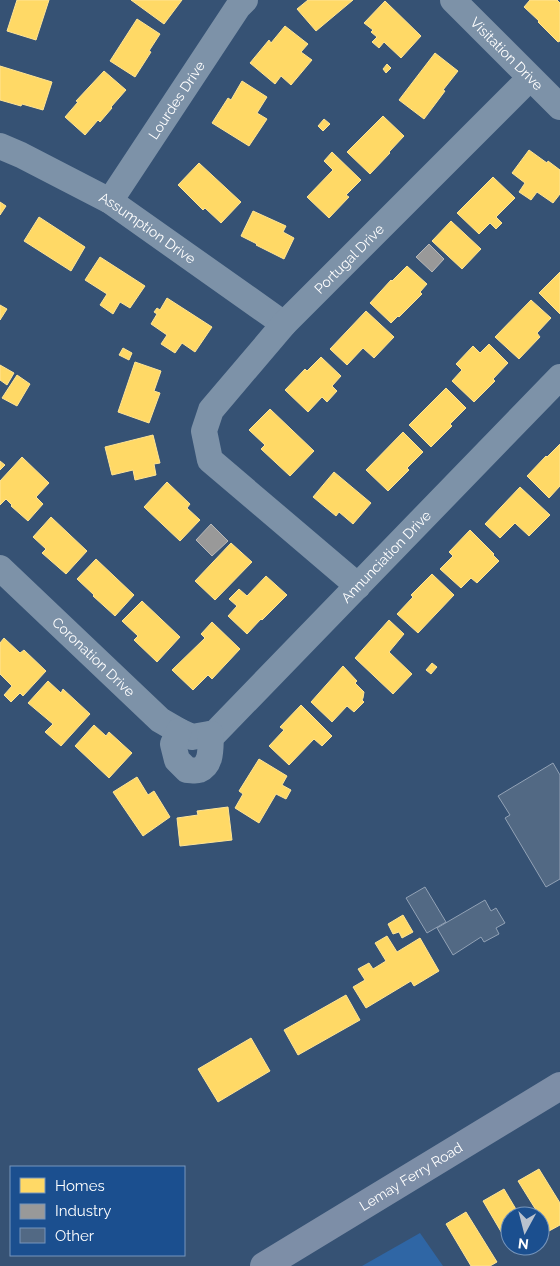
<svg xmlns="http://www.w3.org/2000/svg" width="560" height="1266" viewBox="0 0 560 1266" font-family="Raleway,sans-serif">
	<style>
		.green { fill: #2f66a5 }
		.homes { fill: #ffd966; stroke: #ffe494 }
		.industry { fill: #999; stroke: #b8b8b8 }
		.building { fill: #526984; stroke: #92a2b6 }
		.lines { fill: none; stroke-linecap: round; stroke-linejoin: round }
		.minor { stroke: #7d92a8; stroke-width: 26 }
		.major { stroke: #7d8ea7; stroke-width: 28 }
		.labels { text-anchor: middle; stroke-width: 5; stroke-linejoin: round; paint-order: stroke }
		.street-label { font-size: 14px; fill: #fff; stroke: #1b4f8f }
	</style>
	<rect width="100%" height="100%" fill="#365274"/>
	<path class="green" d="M 420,1233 L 443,1266 L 362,1266 Z"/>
	<g class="homes">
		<path d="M 17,0 L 49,0 L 36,40 L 7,31 Z"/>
		<path d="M 131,0 L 182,0 L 164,24 Z"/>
		<path d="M 308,0 L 353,0 L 316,31 L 297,9 Z"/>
		<path d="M 530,0 L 557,0 L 560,3 L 560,41 L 558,42 L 538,22 L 539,21 L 524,7 Z"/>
		<path d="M 385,1 L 421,36 L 401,58 L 384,42 L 379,48 L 372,42 L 377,37 L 371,32 L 373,30 L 364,23 Z"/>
		<path d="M 137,19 L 160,34 L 149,51 L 151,52 L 135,77 L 110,61 Z"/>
		<path d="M 285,26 L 308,44 L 301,52 L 312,60 L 291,85 L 281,76 L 275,84 L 250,63 L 269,40 L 271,43 Z"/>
		<path d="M 435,53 L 458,71 L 443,90 L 445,91 L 424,119 L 399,100 Z"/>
		<path d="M 387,64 L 391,68 L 386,73 L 383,69 Z"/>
		<path d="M 0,66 L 52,82 L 43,110 L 22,104 L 21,106 L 0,100 Z"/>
		<path d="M 104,71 L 126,90 L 111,107 L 112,108 L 100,122 L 98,120 L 85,135 L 65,117 L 78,102 L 76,101 Z"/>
		<path d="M 242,81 L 267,97 L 257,113 L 267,119 L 249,146 L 212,123 L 228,98 L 231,100 Z"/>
		<path d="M 383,116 L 404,136 L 389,152 L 390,153 L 370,174 L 347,152 Z"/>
		<path d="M 324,119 L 330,124 L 323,131 L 318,126 Z"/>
		<path d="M 529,150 L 547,163 L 548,161 L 560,170 L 560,194 L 553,203 L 537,192 L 531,200 L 519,192 L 525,183 L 512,173 Z"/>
		<path d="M 332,152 L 361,180 L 346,195 L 349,197 L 329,218 L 307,197 L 333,170 L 324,161 Z"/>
		<path d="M 199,163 L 241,202 L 221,223 L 205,208 L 203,210 L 178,185 Z"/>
		<path d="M 493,177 L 515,198 L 496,217 L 502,223 L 496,229 L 490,223 L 479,234 L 457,213 Z"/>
		<path d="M 0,202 L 6,206 L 0,215 Z"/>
		<path d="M 253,211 L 286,226 L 283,232 L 294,238 L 284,259 L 256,245 L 257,244 L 241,236 Z"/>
		<path d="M 39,217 L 85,247 L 71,271 L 24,241 Z"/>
		<path d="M 451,221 L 481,249 L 462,269 L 432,241 Z"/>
		<path d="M 100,257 L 145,286 L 130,308 L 120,302 L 113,314 L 100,305 L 107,294 L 85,280 Z"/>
		<path d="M 407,266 L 427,284 L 420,292 L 422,294 L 399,317 L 398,316 L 391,323 L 370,303 L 391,280 L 392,281 Z"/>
		<path d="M 560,272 L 560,314 L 539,293 Z"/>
		<path d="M 167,298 L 212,327 L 195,352 L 182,343 L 175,353 L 161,344 L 167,335 L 151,324 L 157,314 L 154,312 L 157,308 L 160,310 Z"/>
		<path d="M 531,300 L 551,318 L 537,333 L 540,337 L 519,359 L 495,337 Z"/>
		<path d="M 0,305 L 7,309 L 0,320 Z"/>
		<path d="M 366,311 L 394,337 L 374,358 L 363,348 L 347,365 L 330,349 Z"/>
		<path d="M 489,344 L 508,363 L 493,379 L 495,381 L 474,402 L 452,381 L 462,370 L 456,364 L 473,346 L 480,353 Z"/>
		<path d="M 123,348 L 132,353 L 129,360 L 119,355 Z"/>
		<path d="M 321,357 L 341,376 L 332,386 L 337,391 L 327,402 L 322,397 L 308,412 L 285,390 L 305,369 L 307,371 Z"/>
		<path d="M 135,362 L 161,371 L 154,391 L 160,393 L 149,423 L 118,412 Z"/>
		<path d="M 0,365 L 14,373 L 7,385 L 0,380 Z"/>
		<path d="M 17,375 L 30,384 L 17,406 L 2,398 Z"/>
		<path d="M 446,388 L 466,408 L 450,424 L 452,426 L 431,447 L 409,425 Z"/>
		<path d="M 270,409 L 314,451 L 290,476 L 261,449 L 265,445 L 249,430 Z"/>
		<path d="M 403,432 L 423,452 L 407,468 L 409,470 L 388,491 L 366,470 Z"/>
		<path d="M 153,435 L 160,463 L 154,464 L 156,475 L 135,480 L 133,470 L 112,475 L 105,447 Z"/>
		<path d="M 560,444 L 560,486 L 549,498 L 527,476 L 546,456 L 547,457 Z"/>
		<path d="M 22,457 L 49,483 L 36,497 L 43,504 L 28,521 L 11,506 L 12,505 L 6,499 L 0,505 L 0,481 Z"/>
		<path d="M 0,461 L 5,465 L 0,470 Z"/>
		<path d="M 334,472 L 371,503 L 353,524 L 339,512 L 336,516 L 313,497 Z"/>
		<path d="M 167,482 L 190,504 L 187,508 L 200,520 L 180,541 L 144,507 Z"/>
		<path d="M 520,487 L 550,515 L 529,536 L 515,523 L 500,538 L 485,524 Z"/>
		<path d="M 51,517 L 87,551 L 66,574 L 42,553 L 46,549 L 33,537 Z"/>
		<path d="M 470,530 L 494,554 L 493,555 L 499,561 L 477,583 L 471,578 L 461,588 L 440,569 L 453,556 L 449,552 Z"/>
		<path d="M 231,543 L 252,562 L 215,600 L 195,581 Z"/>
		<path d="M 96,559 L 134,595 L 115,616 L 93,596 L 94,595 L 77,579 Z"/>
		<path d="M 432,574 L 454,595 L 418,633 L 397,614 L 413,597 L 411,595 Z"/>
		<path d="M 266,576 L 287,595 L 262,620 L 261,619 L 247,634 L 228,616 L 237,606 L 229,599 L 239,589 L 247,596 Z"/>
		<path d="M 142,601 L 180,637 L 157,662 L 134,640 L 138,636 L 122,621 Z"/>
		<path d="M 389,620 L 404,634 L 389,652 L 412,674 L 393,694 L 355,658 Z"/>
		<path d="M 212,622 L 240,649 L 212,679 L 208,675 L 193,690 L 172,670 L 205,638 L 201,634 Z"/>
		<path d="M 4,638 L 20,653 L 24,650 L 46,671 L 23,696 L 20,693 L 11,702 L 4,695 L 12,686 L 0,674 L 0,643 Z"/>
		<path d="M 432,663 L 437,667 L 431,674 L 426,670 Z"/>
		<path d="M 343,666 L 357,681 L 355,683 L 364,692 L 363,698 L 362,700 L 364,702 L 354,712 L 347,706 L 332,722 L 311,702 Z"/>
		<path d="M 48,681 L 61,693 L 63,689 L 90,714 L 61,746 L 45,732 L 53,724 L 28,703 Z"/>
		<path d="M 301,705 L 332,736 L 322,746 L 314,739 L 289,765 L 269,746 L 284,730 L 280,727 Z"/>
		<path d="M 94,725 L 106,736 L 109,732 L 132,753 L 109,778 L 75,746 Z"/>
		<path d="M 259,759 L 287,776 L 282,785 L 291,790 L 286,799 L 276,794 L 259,823 L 235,808 L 243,794 L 239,791 Z"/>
		<path d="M 137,777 L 148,795 L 154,791 L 170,817 L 143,836 L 113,792 Z"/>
		<path d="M 228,807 L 232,840 L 180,846 L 177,818 L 198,815 L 197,811 Z"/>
		<path d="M 403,915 L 413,932 L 402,938 L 399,932 L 393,934 L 388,924 Z"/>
		<path d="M 387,936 L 397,952 L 420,938 L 439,971 L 414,986 L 411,981 L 366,1008 L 353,987 L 365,980 L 358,969 L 369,963 L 373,969 L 386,961 L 375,943 Z"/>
		<path d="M 346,995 L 360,1020 L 298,1055 L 284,1030 Z"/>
		<path d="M 251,1038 L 270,1071 L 218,1102 L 198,1069 Z"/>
		<path d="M 539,1169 L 560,1203 L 560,1225 L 549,1231 L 518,1181 Z"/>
		<path d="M 504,1189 L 520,1216 L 510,1216 L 510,1246 L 523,1246 L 513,1252 L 483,1201 Z"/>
		<path d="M 466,1212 L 497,1262 L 490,1266 L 471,1266 L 446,1224 Z"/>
	</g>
	<g class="industry">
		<path d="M 429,244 L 444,259 L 432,272 L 416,257 Z"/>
		<path d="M 211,524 L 228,541 L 212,556 L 196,540 Z"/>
	</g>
	<g class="building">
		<path d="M 553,763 L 560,775 L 560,879 L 546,887 L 505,818 L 510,815 L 498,796 Z"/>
		<path d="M 425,887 L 446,922 L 427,933 L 406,898 Z"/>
		<path d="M 485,900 L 491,911 L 496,908 L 505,923 L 496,928 L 499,934 L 484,942 L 481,937 L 453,955 L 437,928 Z"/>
	</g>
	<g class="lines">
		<g class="minor">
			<path id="s1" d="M 453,0 L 560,107"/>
			<path id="s2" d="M 0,146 L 21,155 L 110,201 L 284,324"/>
			<path id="s3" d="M 110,201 L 238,7 L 245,0"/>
			<path id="s4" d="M 0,568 L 160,720 L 179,731 L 192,737 L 215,733 L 560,377"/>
			<path id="s5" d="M 358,586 L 210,460 L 204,431 L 211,410 L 284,324 L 530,78"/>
			<path d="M 179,731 L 173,744 L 177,760 L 187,770 C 191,770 196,771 199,770 C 213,764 210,746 211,734"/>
		</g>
		<path class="major" id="s6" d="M 264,1266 L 560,1086"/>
	</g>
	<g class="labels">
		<g class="street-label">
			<text dy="5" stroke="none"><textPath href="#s1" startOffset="76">Visitation Drive</textPath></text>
			<text dy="5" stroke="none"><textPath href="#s3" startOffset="121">Lourdes Drive</textPath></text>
			<text dy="5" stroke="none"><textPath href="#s2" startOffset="169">Assumption Drive</textPath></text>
			<text dy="5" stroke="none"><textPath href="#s5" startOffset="451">Portugal Drive</textPath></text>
			<text dy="5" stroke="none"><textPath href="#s4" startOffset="526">Annunciation Drive</textPath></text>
			<text dy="5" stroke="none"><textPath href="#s4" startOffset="129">Coronation Drive</textPath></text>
			<text dy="5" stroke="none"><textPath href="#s6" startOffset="172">Lemay Ferry Road</textPath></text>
		</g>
	</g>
	<rect x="10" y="1166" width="175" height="90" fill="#1b4f8f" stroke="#7695bc"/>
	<rect x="20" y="1178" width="25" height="15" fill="#ffd966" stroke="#7695bc"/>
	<text x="55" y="1191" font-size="15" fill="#ffffff">Homes</text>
	<rect x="20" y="1204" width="25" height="15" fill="#999999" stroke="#7695bc"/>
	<text x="55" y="1216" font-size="15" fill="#ffffff">Industry</text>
	<rect x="20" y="1228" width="25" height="15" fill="#526984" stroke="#7695bc"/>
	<text x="55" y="1241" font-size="15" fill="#ffffff">Other</text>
	<g transform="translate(525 1231) rotate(187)"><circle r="24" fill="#1b4f8f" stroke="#7695bc"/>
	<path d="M0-4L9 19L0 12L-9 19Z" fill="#b9c2ce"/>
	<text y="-8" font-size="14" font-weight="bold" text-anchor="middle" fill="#ffffff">N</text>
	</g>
</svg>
